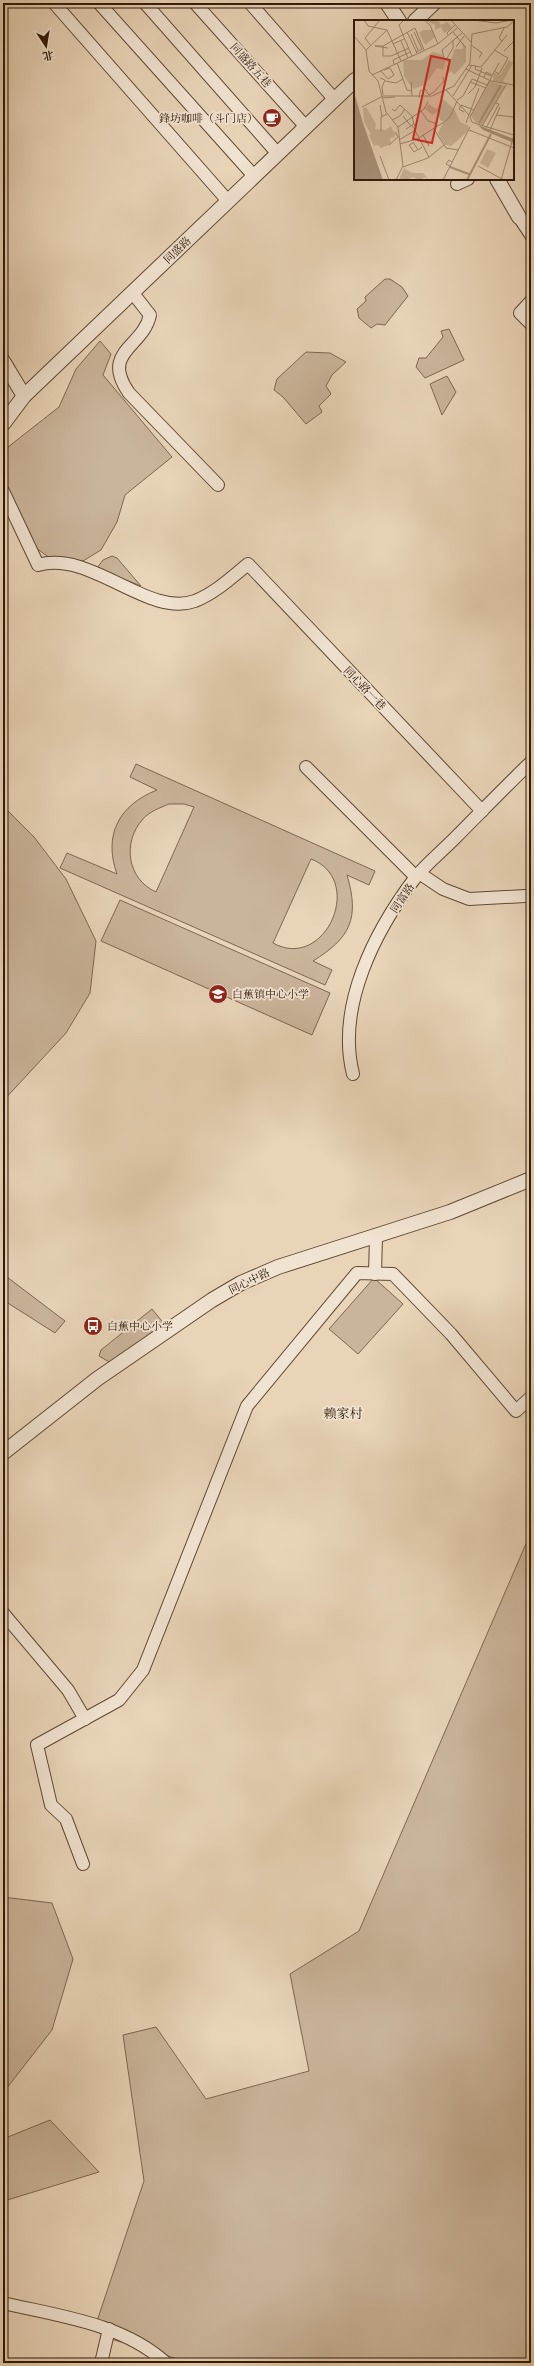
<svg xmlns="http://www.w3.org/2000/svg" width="534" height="2366" viewBox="0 0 534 2366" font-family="'IM FELL Great Primer','Noto Serif SC',serif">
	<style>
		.green { fill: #cab49a; stroke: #7e6650; fill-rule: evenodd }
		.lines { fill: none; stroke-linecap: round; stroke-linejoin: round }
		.minor-casing { stroke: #5f4833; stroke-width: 14 }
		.tertiary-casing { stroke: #5f4833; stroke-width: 16 }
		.minor { stroke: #f1e3d1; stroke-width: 12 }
		.tertiary { stroke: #f1e3d1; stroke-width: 14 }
		.labels { text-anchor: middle; stroke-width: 3.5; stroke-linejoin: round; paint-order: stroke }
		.street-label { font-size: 11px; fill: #311907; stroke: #f1e3d1 }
		.poi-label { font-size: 11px; fill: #311907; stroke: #f1e3d1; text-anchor: start }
		.quarter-label { font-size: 13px; fill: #311907; stroke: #f1e3d1 }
		.inset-river { fill: none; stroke: #aa947c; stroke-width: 2 }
		.inset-road { fill: none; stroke: #9f8971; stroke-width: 1 }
		.view { fill: #d62828; fill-opacity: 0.15; stroke: #d62828; stroke-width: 2 }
		.inset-edge { fill: none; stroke: #311907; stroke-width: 2 }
	</style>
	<rect width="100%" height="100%" fill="#e9d4b8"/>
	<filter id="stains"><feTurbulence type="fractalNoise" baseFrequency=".005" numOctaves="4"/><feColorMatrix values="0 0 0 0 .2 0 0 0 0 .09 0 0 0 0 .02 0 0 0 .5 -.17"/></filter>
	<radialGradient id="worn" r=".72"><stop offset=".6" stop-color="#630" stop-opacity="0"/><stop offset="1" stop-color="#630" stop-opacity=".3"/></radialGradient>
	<g class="green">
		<path d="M 385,279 L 390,279 L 402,287 L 408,296 L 385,325 L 377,324 L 371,328 L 359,318 L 357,309 L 366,301 L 365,297 Z"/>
		<path d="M 449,329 L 464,360 L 425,378 L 416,367 L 419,358 L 426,358 L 443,337 L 441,331 Z"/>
		<path d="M 100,341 L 111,354 L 103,375 L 172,457 L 125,495 L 117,522 L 101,550 L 83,561 L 50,558 L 36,548 L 3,479 L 3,451 L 59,407 L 76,369 Z"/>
		<path d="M 306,352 L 330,353 L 346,362 L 332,375 L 326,386 L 331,394 L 319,406 L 322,412 L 306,424 L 283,397 L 274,390 L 277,379 Z"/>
		<path d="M 447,376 L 456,392 L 442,415 L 430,384 Z"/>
		<path d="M 112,556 L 117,558 L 141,586 L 97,568 L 103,560 Z"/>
		<path d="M 136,764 L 375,871 L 369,885 L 347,875 C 360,919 350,938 313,961 L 332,970 L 325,985 L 60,868 L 67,853 L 117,874 C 103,835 119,805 157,790 L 130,777 ZM 169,804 L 184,804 L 194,807 L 156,892 C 127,879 122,842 143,819 C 150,811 160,808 169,804 ZM 311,859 C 366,880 325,972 273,943 Z"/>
		<path d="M 3,806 L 34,837 L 66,879 L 96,941 L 90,993 L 66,1033 L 3,1101 Z"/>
		<path d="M 120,900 L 330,993 L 312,1035 L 101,941 Z"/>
		<path d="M 3,1274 L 65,1321 L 55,1333 L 3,1300 Z"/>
		<path d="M 374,1278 L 403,1304 L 358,1354 L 329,1329 Z"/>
		<path d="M 152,1309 L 166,1326 L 111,1363 L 99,1356 L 101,1350 Z"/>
		<path d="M 531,1538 L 531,2363 L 191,2363 L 111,2339 L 94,2330 L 144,2181 L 123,2035 L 156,2027 L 206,2099 L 309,2071 L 290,1974 L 359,1931 L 528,1539 Z"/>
		<path d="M 3,1897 L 52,1903 L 73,1959 L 52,2030 L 3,2093 Z"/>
		<path d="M 50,2120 L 99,2172 L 4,2201 L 3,2205 L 3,2139 Z"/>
	</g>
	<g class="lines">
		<g class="minor-casing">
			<g id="minor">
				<path d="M 54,3 L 228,201"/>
				<path d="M 99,3 L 254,176"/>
				<path d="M 145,3 L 278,154"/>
				<path d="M 195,3 L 306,127"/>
				<path d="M 250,3 L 335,100"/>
				<path d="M 457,184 L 468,179"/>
				<path d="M 519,217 L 531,235"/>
				<path d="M 132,292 L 150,315 C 143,348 100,351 129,393 L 218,485"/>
				<path d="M 531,301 L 520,313 L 531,324"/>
				<path d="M 3,491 L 38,565 C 92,550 147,618 195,601 C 215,593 231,578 248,564 L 482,811"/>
				<path d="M 306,767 L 416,877"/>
				<path d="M 419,873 L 443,889 L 469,899 L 525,896"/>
				<path d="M 353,1074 C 336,1006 375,931 415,878 C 426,864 441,852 454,839 C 480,813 505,787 531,762"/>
				<path d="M 375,1274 L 376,1235"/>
				<path d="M 3,1613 L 68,1690 L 85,1719"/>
				<path d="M 83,1864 L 66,1819 L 51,1805 L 37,1745 L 119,1700 L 143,1670 L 247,1406 L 357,1273 L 393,1274 L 451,1334 L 516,1411 L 531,1397"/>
				<path d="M 3,2303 C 58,2316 122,2323 166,2363"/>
				<path d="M 101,2363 L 109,2329"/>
			</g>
		</g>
		<g class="tertiary-casing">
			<g id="tertiary">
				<path d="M 387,3 L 399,21"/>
				<path d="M 415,21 L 434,3"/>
				<path d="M 497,179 L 519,217"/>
				<path d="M 3,361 L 24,396"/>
				<path d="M 3,424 L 24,396 L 355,80"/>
				<path d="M 3,1453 L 97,1379 L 212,1300 L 241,1283 L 278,1267 L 450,1212 L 531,1179"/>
			</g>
		</g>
		<use href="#minor" class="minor"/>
		<use href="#tertiary" class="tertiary"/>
	</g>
	<defs>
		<g id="cafe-disc" transform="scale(1)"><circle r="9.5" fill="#8f2418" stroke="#f1e3d1"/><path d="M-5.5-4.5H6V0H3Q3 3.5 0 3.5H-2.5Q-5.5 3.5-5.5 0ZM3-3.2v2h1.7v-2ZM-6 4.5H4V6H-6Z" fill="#fff"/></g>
		<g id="school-disc" transform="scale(1)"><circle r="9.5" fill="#8f2418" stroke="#f1e3d1"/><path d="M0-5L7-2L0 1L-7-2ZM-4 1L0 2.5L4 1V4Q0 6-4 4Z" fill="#fff"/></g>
		<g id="bus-disc" transform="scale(1)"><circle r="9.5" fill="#8f2418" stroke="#f1e3d1"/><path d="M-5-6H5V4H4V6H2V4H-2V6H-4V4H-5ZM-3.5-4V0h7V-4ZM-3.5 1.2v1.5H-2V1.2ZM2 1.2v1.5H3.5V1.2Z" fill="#fff"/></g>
	</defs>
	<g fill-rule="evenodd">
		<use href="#cafe-disc" x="272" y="118"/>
		<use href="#school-disc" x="218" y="994"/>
		<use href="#bus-disc" x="93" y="1326"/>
	</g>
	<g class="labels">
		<g class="street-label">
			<text transform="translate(251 65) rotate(48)" y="4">同盛路五巷</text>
			<text transform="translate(177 250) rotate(-44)" y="4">同盛路</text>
			<text transform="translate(365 688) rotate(46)" y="4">同心路一巷</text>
			<text transform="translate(402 898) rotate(-56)" y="4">同富路</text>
			<text transform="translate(249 1281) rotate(-26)" y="4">同心中路</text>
		</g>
		<g class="poi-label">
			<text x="258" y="122" text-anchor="end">鋒坊咖啡（斗门店）</text>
			<text x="232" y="998">白蕉镇中心小学</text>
			<text x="107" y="1330">白蕉中心小学</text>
		</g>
		<g class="quarter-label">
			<text x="343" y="1418">赖家村</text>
		</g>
	</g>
	<g transform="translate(354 20)">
		<rect width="160" height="160" fill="#e9d4b8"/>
		<path d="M 70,0 L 84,0 L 87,5 L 93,2 L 99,8 L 90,13 L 87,7 L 81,10 L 81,5 ZM 69,10 L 78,10 L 81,17 L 71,25 L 65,13 ZM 109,22 L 112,29 L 112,42 L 100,55 L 97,51 L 91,56 L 94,48 L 91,46 L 95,45 L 101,29 L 109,29 ZM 79,32 L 87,34 L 92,40 L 89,50 L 83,48 L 71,65 L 59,69 L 50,56 L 49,40 L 68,40 ZM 155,40 L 159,43 L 149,61 L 153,65 L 139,61 L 140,53 L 146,55 ZM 135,61 L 151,66 L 129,105 L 122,103 L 117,96 ZM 86,76 L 100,89 L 106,102 L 115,106 L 113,112 L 97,126 L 91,125 L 84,113 L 90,101 L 87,101 L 83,92 L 79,95 L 71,89 L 75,84 L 82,89 L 88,83 ZM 12,87 L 22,104 L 21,109 L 31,110 L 37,106 L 39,111 L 43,112 L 40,117 L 36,118 L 37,124 L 27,128 L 24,125 L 20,126 L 15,115 L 17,114 L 10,102 L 9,88 ZM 133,129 L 142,133 L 134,148 L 126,143 ZM 50,148 L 58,153 L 69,153 L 75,160 L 71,157 L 66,160 L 58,157 L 55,160 L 45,160 Z" fill="#cab49a"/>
		<path d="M 0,72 L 9,103 L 29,160 L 0,160 ZM 124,105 L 160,119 L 160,123 L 129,110 Z" fill="#aa947c"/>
		<path class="inset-river" d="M 125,103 L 147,65M 96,147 L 115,154M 113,160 L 137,114"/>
		<path class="inset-road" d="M 10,0 L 14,6 L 33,10M 70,0 L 76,5 L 84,24M 97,0 L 117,22M 119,0 L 142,3 L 158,0M 33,10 L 47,41M 53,12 L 63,33M 60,12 L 68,29 L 62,32M 99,12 L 112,28M 57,14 L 64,30M 49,15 L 58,36M 49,15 L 45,5 L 50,0M 94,15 L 93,13 L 101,5M 0,16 L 12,30 L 15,51 L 24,61 L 32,92 L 44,107 L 49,146 L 42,160M 47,21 L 54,38M 148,21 L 145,18 L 150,8M 39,24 L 50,19M 117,25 L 128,33 L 125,38M 17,26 L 11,18 L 26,0M 21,26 L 29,26 L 61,8 L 70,30M 21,26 L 34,28M 29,26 L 29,36 L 37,36 L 55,28M 102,27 L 110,16M 12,30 L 33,10M 140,30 L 154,38 L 145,54 L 140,51M 150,31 L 160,21M 92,40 L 99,28 L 99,20M 95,42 L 90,38 L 88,30 L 108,13M 43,43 L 53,70 L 57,71M 145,43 L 116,97 L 118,102 L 123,104 L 160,115M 40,44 L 39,40 L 56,32M 115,45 L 127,47 L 153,15M 122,46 L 121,49 L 137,56M 112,49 L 137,61 L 160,65M 27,51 L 34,59 L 40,55 L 36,48 L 30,50M 18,55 L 84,24 L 103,8M 130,57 L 132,52 L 138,55M 26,58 L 31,60 L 28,67 L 29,75M 31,61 L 42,63 L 49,59M 57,62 L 58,76M 116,62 L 132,68M 92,70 L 115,95M 114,74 L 121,67 L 128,48M 99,76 L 118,45M 29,78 L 41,77M 65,78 L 66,71 L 71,69 L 75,75 L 80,72 L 90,61 L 89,57M 103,80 L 109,76 L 118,59 L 133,65M 26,85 L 28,97M 8,87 L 29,76 L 78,76 L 100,66 L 116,43 L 118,14 L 153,7 L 160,1M 38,89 L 41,91 L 46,85 L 58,96M 67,91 L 74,101 L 81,103 L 82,107M 110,92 L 105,89 L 107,85 L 120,90M 142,95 L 160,97M 49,96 L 57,106M 38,100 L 46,96 L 51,89M 112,103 L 125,68M 58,105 L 75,137M 128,106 L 152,65M 44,107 L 70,89 L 74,82M 132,108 L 145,84 L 142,83M 52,109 L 60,104 L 58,96M 80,109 L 92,128 L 104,130M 115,110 L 160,128M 136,110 L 146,87M 27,111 L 27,97 L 33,94M 69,115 L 75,126M 45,120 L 60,111 L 62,108 L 60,104M 59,122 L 64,130 L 68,127M 59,123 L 55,125 L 60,132 L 63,130M 46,124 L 63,119 L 90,102 L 96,97 L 103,81M 35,125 L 44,117 L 42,113M 26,136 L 35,160M 96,146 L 92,144 L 95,140 L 98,142M 124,146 L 150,160M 49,147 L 74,138 L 90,125M 89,160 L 116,107M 147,160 L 160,115"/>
		<path class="view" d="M 77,36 L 96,40 L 78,123 L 59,119 Z"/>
		<rect width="160" height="160" class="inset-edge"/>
	</g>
	<rect width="534" height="2366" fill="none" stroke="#e9d4b8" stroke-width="16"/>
	<rect x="4" y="4" width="526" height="2358" fill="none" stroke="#311907" stroke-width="2"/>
	<rect x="8" y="8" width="518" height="2350" fill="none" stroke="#311907"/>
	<g transform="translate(46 46) rotate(168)" stroke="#f1e3d1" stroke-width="3" paint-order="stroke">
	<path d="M0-3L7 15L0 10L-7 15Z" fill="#311907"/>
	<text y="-6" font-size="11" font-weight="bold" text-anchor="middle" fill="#311907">北</text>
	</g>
	<rect width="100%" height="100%" filter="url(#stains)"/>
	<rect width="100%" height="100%" fill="url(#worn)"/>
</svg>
